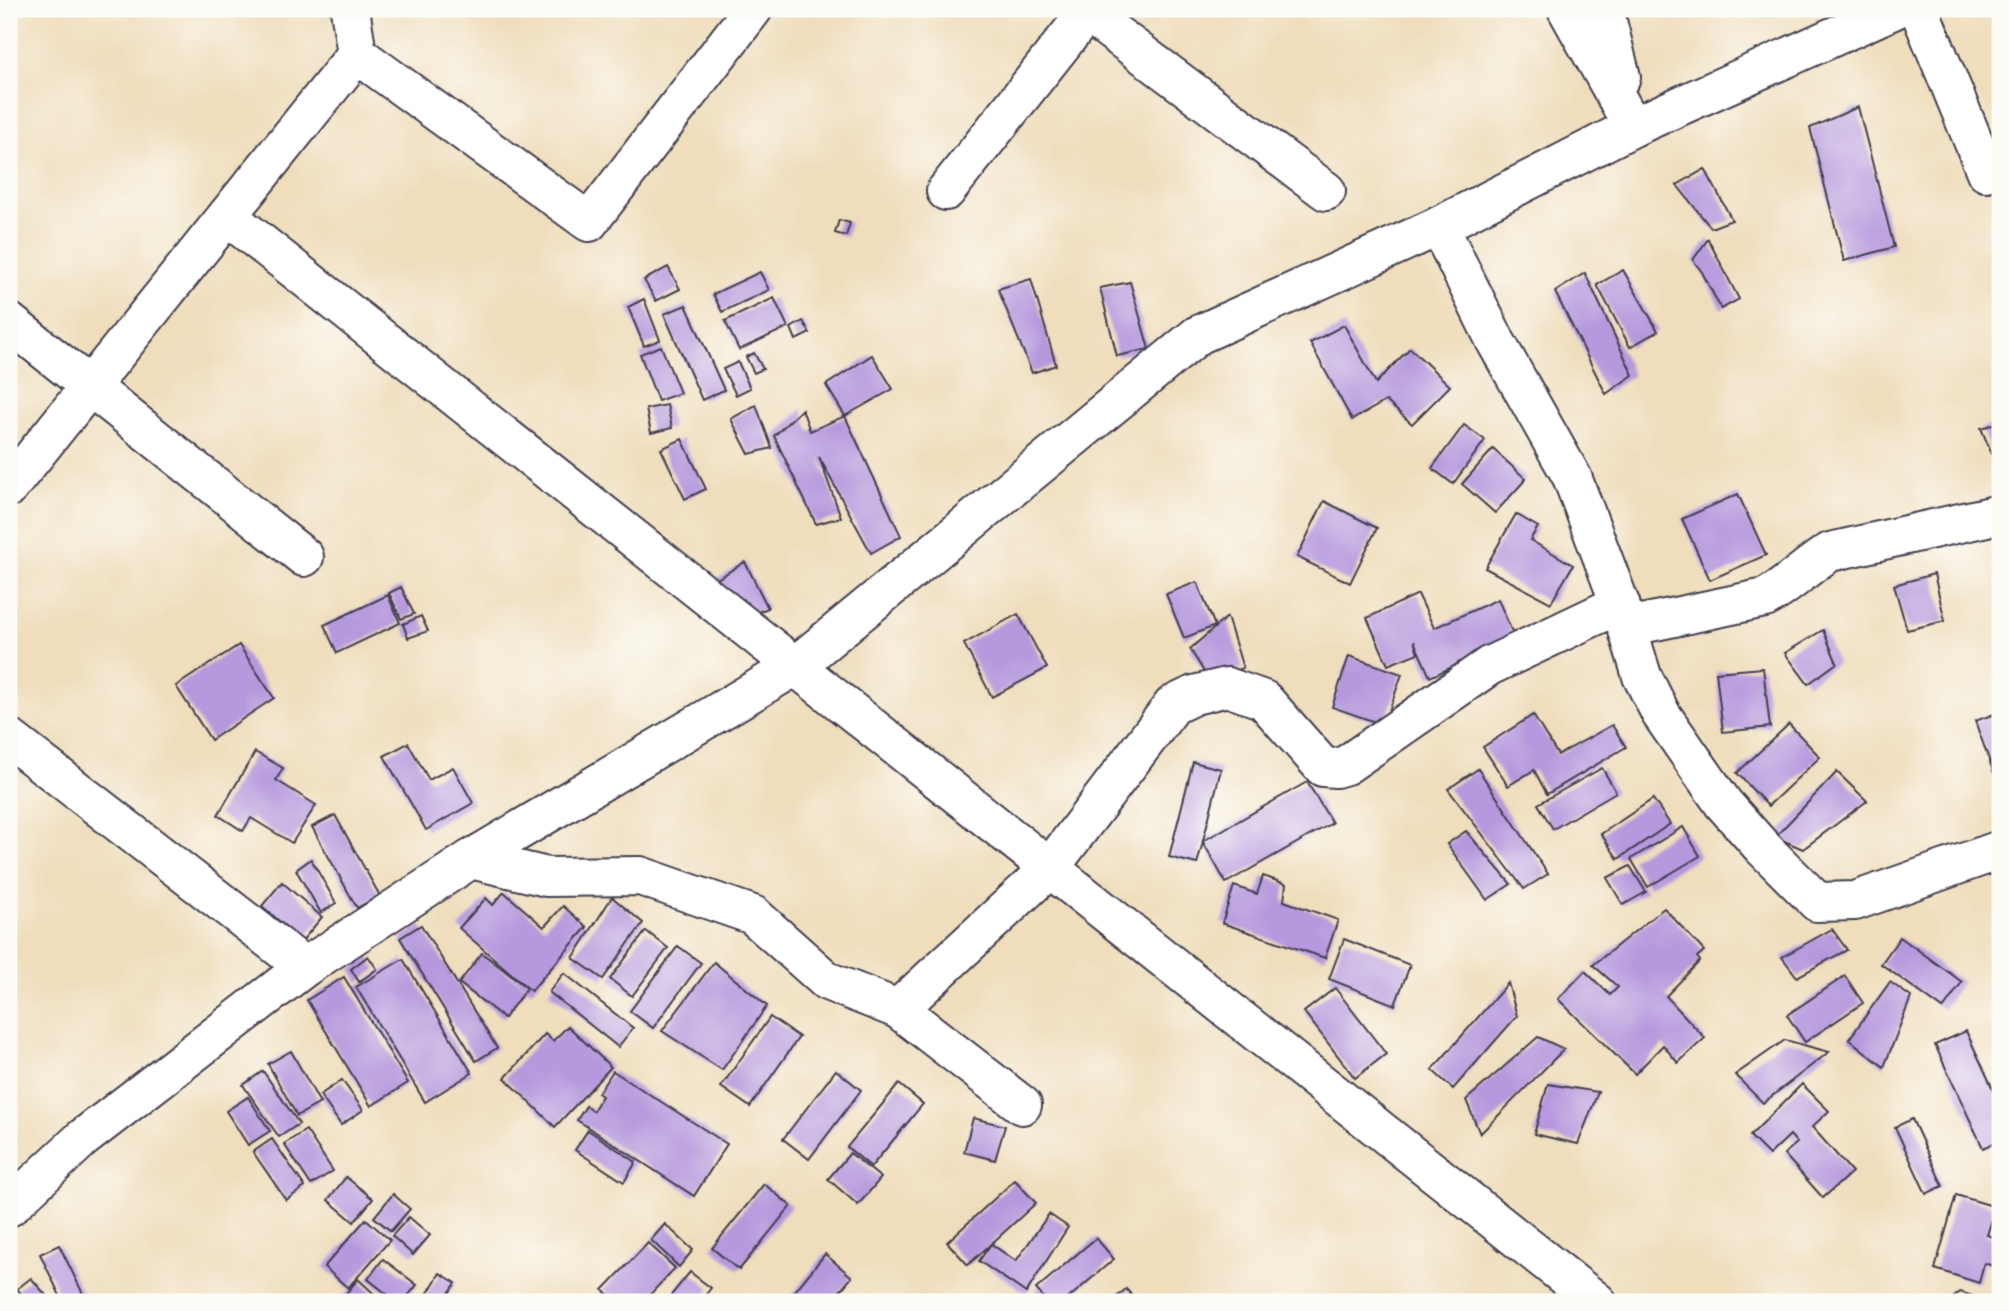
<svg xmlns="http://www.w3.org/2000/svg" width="2009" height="1311" viewBox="0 0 2009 1311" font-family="'Shantell Sans',sans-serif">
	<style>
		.building { fill: #b598dd }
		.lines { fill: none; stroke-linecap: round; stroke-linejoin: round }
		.minor-casing { stroke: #413e4e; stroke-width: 42 }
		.minor { stroke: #fff; stroke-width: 38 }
	</style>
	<rect width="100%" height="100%" fill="#fdfcf7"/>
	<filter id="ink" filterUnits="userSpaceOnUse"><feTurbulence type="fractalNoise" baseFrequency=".0143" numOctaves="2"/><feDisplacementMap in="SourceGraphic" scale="14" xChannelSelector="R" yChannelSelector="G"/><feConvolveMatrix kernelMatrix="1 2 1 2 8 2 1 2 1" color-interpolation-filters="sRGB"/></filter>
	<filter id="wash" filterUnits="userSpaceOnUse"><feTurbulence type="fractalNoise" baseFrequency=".00686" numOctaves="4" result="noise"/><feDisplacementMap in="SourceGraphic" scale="28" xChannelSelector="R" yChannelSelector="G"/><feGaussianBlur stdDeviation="1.57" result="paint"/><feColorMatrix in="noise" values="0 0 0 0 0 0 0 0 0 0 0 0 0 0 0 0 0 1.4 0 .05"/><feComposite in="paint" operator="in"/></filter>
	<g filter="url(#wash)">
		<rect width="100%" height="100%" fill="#efddbb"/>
		<g id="blocks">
			<g class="building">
				<path d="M 1858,107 L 1894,247 L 1844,261 L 1810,128 Z"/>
				<path d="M 1705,169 L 1732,220 L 1711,228 L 1677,185 Z"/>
				<path d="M 839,220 L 850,223 L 846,236 L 835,233 Z"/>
				<path d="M 1708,239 L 1739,299 L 1721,309 L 1702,272 L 1693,260 Z"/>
				<path d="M 668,267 L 680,289 L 656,301 L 644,280 Z"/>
				<path d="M 1623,270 L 1658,331 L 1630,347 L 1597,285 Z"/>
				<path d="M 760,272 L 769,290 L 722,312 L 713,294 Z"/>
				<path d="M 1585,273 L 1633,375 L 1606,394 L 1555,292 Z"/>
				<path d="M 1031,279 L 1056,365 L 1032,373 L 998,289 Z"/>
				<path d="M 1130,282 L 1149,349 L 1117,356 L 1100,288 Z"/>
				<path d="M 774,298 L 788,327 L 739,350 L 725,321 Z"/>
				<path d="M 644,299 L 660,340 L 644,346 L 628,307 Z"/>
				<path d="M 686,305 L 724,390 L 702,400 L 664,314 Z"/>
				<path d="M 803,321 L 810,333 L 796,340 L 791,328 Z"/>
				<path d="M 1344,325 L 1376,383 L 1410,348 L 1450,386 L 1412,424 L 1386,401 L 1352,420 L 1310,343 Z"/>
				<path d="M 661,346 L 680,393 L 658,401 L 640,354 Z"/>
				<path d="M 754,353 L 763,369 L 754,373 L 746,357 Z"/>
				<path d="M 872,355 L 893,389 L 845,416 L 826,385 Z"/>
				<path d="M 738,362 L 750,388 L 736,395 L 723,369 Z"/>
				<path d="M 667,405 L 672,428 L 651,433 L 646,409 Z"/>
				<path d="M 756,405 L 772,448 L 749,454 L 731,419 Z"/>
				<path d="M 802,409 L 810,431 L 845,416 L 901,536 L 871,553 L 819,457 L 841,517 L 816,524 L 774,436 Z"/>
				<path d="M 2000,423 L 2000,454 L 1992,455 L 1981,428 Z"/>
				<path d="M 1464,425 L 1485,440 L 1453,484 L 1432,468 Z"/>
				<path d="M 682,439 L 706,489 L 685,499 L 661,449 Z"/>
				<path d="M 1493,449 L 1526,479 L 1495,513 L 1462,484 Z"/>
				<path d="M 1738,494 L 1766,555 L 1710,580 L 1682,519 Z"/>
				<path d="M 1324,501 L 1377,528 L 1350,583 L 1297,557 Z"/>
				<path d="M 1516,514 L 1538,527 L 1530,540 L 1573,565 L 1551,603 L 1485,568 Z"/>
				<path d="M 745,562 L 768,608 L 744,618 L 717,579 Z"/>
				<path d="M 1934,574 L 1945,621 L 1907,630 L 1894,585 Z"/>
				<path d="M 1197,582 L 1215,626 L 1184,638 L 1166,594 Z"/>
				<path d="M 401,587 L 414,614 L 401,619 L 389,593 Z"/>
				<path d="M 1418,594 L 1434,628 L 1498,599 L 1515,639 L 1430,677 L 1414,641 L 1418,653 L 1388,665 L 1367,618 Z"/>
				<path d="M 388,595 L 400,623 L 337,653 L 324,625 Z"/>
				<path d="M 1018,614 L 1047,668 L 992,697 L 964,644 Z"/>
				<path d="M 421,616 L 428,631 L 408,638 L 403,624 Z"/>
				<path d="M 1227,617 L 1243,668 L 1209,680 L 1190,649 Z"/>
				<path d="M 1823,630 L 1837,663 L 1808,684 L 1785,653 Z"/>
				<path d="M 239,645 L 274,698 L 211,740 L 176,686 Z"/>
				<path d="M 1349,656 L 1402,674 L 1384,725 L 1332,707 Z"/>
				<path d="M 1763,668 L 1770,727 L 1723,732 L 1716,672 Z"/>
				<path d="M 2000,712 L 2000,790 L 1975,721 Z"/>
				<path d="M 1533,715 L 1558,755 L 1612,725 L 1626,747 L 1547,794 L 1534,770 L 1508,786 L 1483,747 Z"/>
				<path d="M 1789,724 L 1820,757 L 1768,806 L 1737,773 Z"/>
				<path d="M 408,743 L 429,780 L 453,767 L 473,803 L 426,830 L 384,756 Z"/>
				<path d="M 255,752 L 283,768 L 276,780 L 316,805 L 292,843 L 251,818 L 243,831 L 218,815 Z"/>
				<path d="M 1193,762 L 1221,769 L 1203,841 L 1307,782 L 1332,823 L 1226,883 L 1203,842 L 1197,864 L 1169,857 Z"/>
				<path d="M 1602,768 L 1616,792 L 1553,829 L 1538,804 Z"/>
				<path d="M 1478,769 L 1548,874 L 1524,889 L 1448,789 Z"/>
				<path d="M 1837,772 L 1867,801 L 1803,849 L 1775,837 Z"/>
				<path d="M 1653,799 L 1670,824 L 1618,859 L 1601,834 Z"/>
				<path d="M 335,815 L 380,896 L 357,908 L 312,827 Z"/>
				<path d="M 1683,827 L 1700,856 L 1648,887 L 1631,859 Z"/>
				<path d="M 1466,831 L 1511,884 L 1487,900 L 1447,844 Z"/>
				<path d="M 311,859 L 336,903 L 321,913 L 296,870 Z"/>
				<path d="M 1630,866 L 1646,892 L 1623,905 L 1607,878 Z"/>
				<path d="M 1263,876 L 1286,884 L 1284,901 L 1338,920 L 1325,958 L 1222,923 L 1234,886 L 1257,894 Z"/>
				<path d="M 282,882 L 322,917 L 302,941 L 262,906 Z"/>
				<path d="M 504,892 L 544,927 L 563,906 L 587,927 L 531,991 L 459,928 L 486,898 L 493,905 Z"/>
				<path d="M 612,897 L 643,923 L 603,979 L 573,958 Z"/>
				<path d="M 1664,908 L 1704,951 L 1697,957 L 1700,961 L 1666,996 L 1705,1038 L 1678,1063 L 1663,1045 L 1635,1074 L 1558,999 L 1585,971 L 1610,995 L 1618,987 L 1593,965 Z"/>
				<path d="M 421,925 L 497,1048 L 476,1061 L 400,938 Z"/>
				<path d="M 1832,929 L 1847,950 L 1797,977 L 1782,957 Z"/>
				<path d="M 646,931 L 668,948 L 632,996 L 610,979 Z"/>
				<path d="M 1900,937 L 1962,982 L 1943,1009 L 1881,964 Z"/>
				<path d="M 1344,939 L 1410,965 L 1395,1005 L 1329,979 Z"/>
				<path d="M 678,946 L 701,963 L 653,1028 L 630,1011 Z"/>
				<path d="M 482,953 L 527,988 L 504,1018 L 459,983 Z"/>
				<path d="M 368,956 L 377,969 L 359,982 L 351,969 Z"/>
				<path d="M 403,959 L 472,1073 L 425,1102 L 356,987 Z"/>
				<path d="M 714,962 L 767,1006 L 722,1070 L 662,1031 Z"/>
				<path d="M 564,973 L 633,1028 L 618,1047 L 549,992 Z"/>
				<path d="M 1845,976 L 1863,1003 L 1805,1042 L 1787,1015 Z"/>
				<path d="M 344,977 L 408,1083 L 371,1106 L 307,1000 Z"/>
				<path d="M 1890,982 L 1911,997 L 1884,1067 L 1849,1039 Z"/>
				<path d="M 1508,983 L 1517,1016 L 1453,1089 L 1432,1070 Z"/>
				<path d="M 1335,988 L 1386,1054 L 1355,1078 L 1304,1012 Z"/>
				<path d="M 770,1017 L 799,1037 L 750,1107 L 721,1087 Z"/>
				<path d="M 568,1026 L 611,1067 L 555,1127 L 505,1078 L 545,1034 L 553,1041 Z"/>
				<path d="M 1966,1031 L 2000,1104 L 2000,1140 L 1983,1148 L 1935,1045 Z"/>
				<path d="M 1538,1037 L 1564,1049 L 1480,1134 L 1466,1100 Z"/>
				<path d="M 1785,1040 L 1829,1052 L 1763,1103 L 1735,1075 Z"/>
				<path d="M 291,1051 L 320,1103 L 297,1116 L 268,1064 Z"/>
				<path d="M 836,1070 L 861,1090 L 809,1159 L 783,1139 Z"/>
				<path d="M 263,1071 L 299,1124 L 279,1137 L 243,1085 Z"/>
				<path d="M 613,1071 L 727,1144 L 694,1196 L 577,1120 L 586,1106 L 593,1111 L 602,1096 L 598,1093 Z"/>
				<path d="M 342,1080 L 363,1110 L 341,1125 L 320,1095 Z"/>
				<path d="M 899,1084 L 923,1104 L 871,1167 L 847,1147 Z"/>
				<path d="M 1548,1084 L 1598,1092 L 1578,1144 L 1534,1134 Z"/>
				<path d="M 1802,1084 L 1829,1111 L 1812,1127 L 1852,1172 L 1823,1198 L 1784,1154 L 1797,1143 L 1790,1135 L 1769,1155 L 1750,1136 Z"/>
				<path d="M 248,1097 L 270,1131 L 248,1145 L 226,1111 Z"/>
				<path d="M 973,1118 L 1005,1126 L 995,1160 L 964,1152 Z"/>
				<path d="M 1912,1119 L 1943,1186 L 1926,1194 L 1895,1127 Z"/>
				<path d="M 306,1130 L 333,1171 L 311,1185 L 284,1144 Z"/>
				<path d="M 588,1130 L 636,1162 L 624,1182 L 575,1150 Z"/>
				<path d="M 272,1139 L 305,1187 L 286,1200 L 253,1152 Z"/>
				<path d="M 850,1153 L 881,1178 L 858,1205 L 828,1179 Z"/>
				<path d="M 346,1177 L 373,1199 L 354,1222 L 328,1200 Z"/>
				<path d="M 1015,1180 L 1036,1203 L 968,1265 L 947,1242 Z"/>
				<path d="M 764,1184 L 791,1206 L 739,1270 L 712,1248 Z"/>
				<path d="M 393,1194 L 410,1209 L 391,1231 L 374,1217 Z"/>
				<path d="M 1956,1195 L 1996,1207 L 1987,1235 L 2000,1239 L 2000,1268 L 1984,1263 L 1979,1283 L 1935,1269 Z"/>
				<path d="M 1049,1214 L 1068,1227 L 1026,1293 L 979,1261 L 991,1244 L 1016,1261 Z"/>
				<path d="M 409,1217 L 430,1235 L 413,1255 L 392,1236 Z"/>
				<path d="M 366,1219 L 390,1240 L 348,1288 L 324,1267 Z"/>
				<path d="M 665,1224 L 693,1250 L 679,1267 L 651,1240 Z"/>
				<path d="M 1096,1238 L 1114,1259 L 1064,1302 L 1047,1302 L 1036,1289 Z"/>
				<path d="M 648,1243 L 675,1268 L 643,1302 L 616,1302 L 603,1290 Z"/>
				<path d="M 59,1245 L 87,1302 L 63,1302 L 40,1254 Z"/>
				<path d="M 825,1254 L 852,1277 L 831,1302 L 786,1302 Z"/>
				<path d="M 383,1259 L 417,1285 L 403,1302 L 397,1302 L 368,1279 Z"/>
				<path d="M 690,1272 L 711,1288 L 700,1302 L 673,1302 L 668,1299 Z"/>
				<path d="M 440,1273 L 456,1283 L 443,1302 L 425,1302 L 423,1301 Z"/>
				<path d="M 31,1278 L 52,1302 L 28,1302 L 17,1289 Z"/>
				<path d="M 358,1279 L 383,1302 L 351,1302 L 344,1296 Z"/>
				<path d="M 1126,1289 L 1138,1302 L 1111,1302 Z"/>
				<path d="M 1960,1292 L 1991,1302 L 1948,1302 Z"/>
			</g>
		</g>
	</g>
	<g filter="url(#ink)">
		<use href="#blocks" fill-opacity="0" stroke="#413e4e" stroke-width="2"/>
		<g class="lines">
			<g class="minor-casing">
				<g id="minor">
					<path d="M 350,9 L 357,54"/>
					<path d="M 1567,9 L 1633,127"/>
					<path d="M 1604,9 L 1621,77"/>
					<path d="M 1919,9 L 1986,172"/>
					<path d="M 1087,13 L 1326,191"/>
					<path d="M 946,191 L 1090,9"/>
					<path d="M 227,216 L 1597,1302"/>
					<path d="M 1439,226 L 1496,342 L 1572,477 L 1620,604 L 1642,676 L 1661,714 L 1723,803 L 1762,847 L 1817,902 L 1855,901 L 2000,850"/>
					<path d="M 9,322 L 304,557"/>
					<path d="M 9,487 L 357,54 L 589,222 L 753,9"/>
					<path d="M 1627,627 L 1765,598 C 1789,586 1807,565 1830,552 L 2000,514"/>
					<path d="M 9,738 L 305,967"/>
					<path d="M 471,859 L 547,877 L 640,876 L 753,915 L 827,981 L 898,1009 L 1049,869 L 1173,705 L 1194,695 L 1227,687 L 1264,700 L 1323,767 L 1336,768 L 1346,765 L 1489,666 L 1620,604"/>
					<path d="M 898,1009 L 1022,1105"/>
					<path d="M 9,1207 L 83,1138 L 305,967 L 471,859 L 794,667 L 1198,335 L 1439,226 L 1633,127 L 1895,9"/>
				</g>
			</g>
			<use href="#minor" class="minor"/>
		</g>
	</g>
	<rect width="2009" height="1311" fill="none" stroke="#fdfcf7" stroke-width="35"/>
</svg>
